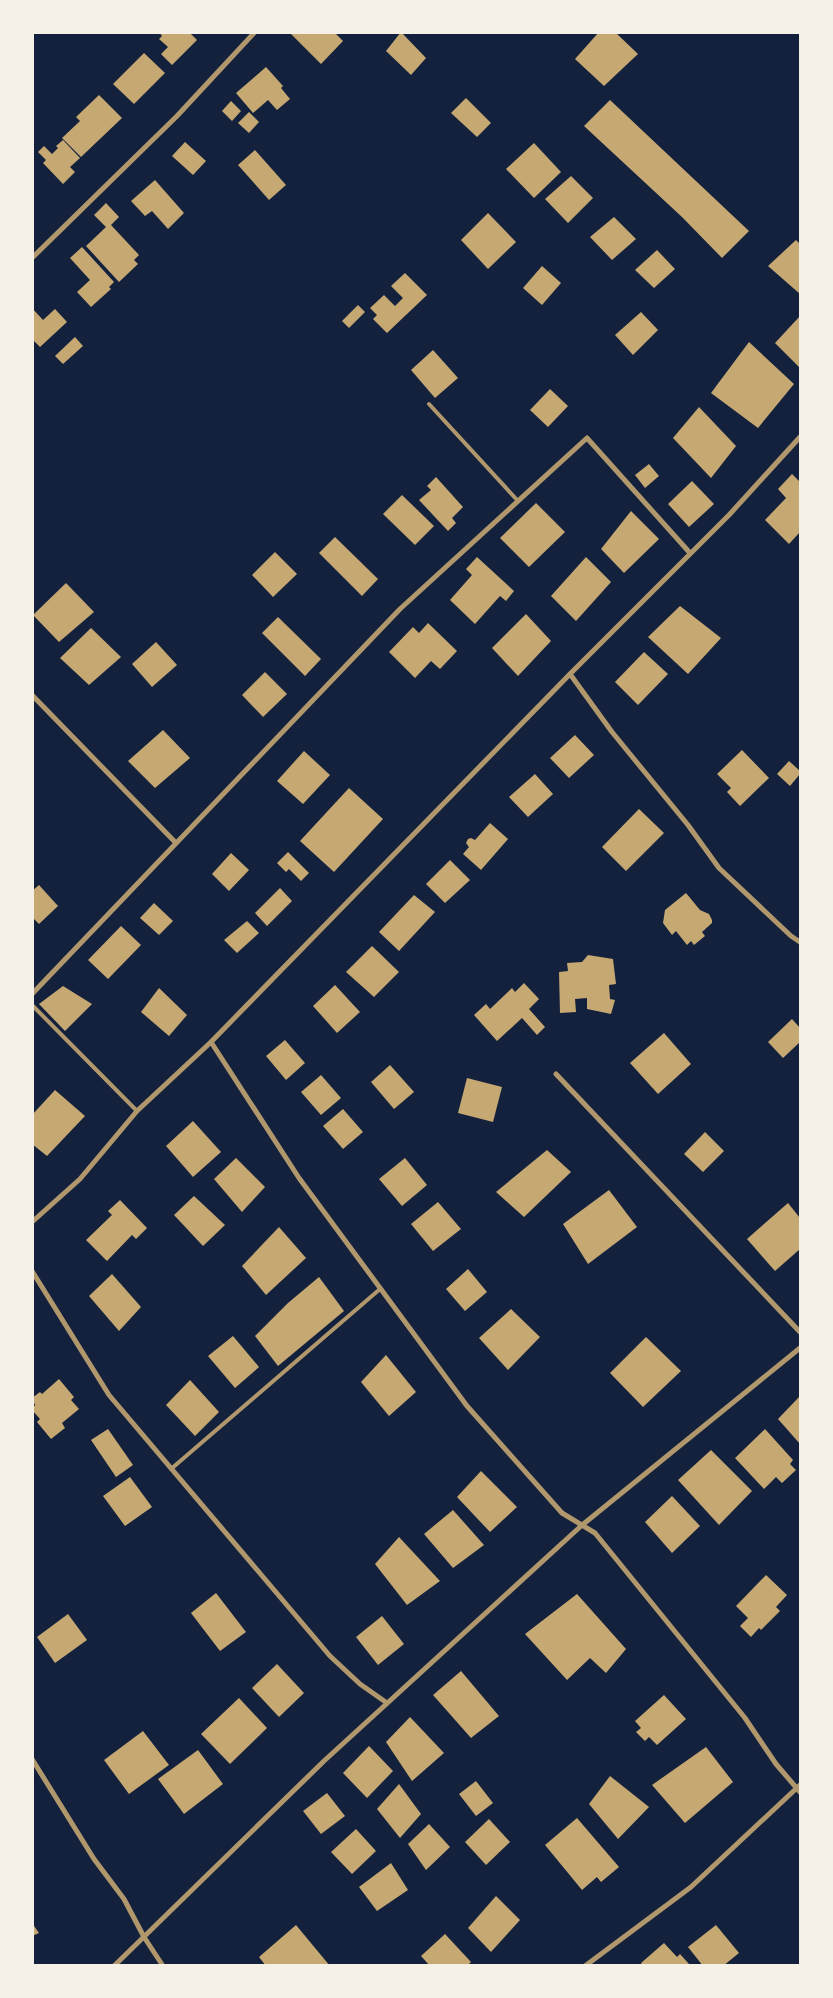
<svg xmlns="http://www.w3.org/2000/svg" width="833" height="1998" viewBox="0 0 833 1998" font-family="'Source Serif 4',serif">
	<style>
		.building { fill: #c6a872 }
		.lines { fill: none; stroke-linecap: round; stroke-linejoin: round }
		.service { stroke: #b1986c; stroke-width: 4 }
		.minor { stroke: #b1986c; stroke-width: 5 }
	</style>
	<rect width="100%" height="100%" fill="#14213d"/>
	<g class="building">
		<path d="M 159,32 L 189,32 L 197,40 L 172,65 L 161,54 L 168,47 L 159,39 L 162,36 Z"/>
		<path d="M 293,32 L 334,32 L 343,41 L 321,64 L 291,34 Z"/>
		<path d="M 401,32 L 426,58 L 411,75 L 386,51 Z"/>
		<path d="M 599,32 L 615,32 L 638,54 L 604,86 L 575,59 Z"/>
		<path d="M 144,53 L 165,73 L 134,104 L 113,84 Z"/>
		<path d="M 266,67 L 283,86 L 281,88 L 290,99 L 277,110 L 268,100 L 253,113 L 236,93 Z"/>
		<path d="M 99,95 L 122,118 L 81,157 L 62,138 L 80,121 L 76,117 Z"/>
		<path d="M 466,98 L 491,123 L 477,137 L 451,113 Z"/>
		<path d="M 610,100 L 749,231 L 722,258 L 682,217 L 584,126 Z"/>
		<path d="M 231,101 L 241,111 L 232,121 L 222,111 Z"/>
		<path d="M 249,112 L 259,122 L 249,133 L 238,123 Z"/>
		<path d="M 63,140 L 80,158 L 70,167 L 75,172 L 63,184 L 43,163 L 46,160 L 38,152 L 44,146 L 52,154 L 58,148 L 56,146 Z"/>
		<path d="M 185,142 L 206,161 L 193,175 L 172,156 Z"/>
		<path d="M 534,143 L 561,172 L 534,198 L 506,169 Z"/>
		<path d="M 255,150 L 286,185 L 269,200 L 238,165 Z"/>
		<path d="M 571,176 L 593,198 L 568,223 L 545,199 Z"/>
		<path d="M 155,180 L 184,213 L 168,229 L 152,211 L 145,216 L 131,201 Z"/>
		<path d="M 106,203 L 119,217 L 111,225 L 139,255 L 134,260 L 138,264 L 119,282 L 86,246 L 106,227 L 94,215 Z"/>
		<path d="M 488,213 L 516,242 L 488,269 L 461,240 Z"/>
		<path d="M 614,217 L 636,239 L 612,260 L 590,237 Z"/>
		<path d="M 796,240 L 800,244 L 800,294 L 768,266 Z"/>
		<path d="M 82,247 L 114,282 L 109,287 L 111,289 L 91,307 L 77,292 L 90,280 L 70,258 Z"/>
		<path d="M 657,250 L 675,269 L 654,288 L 635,270 Z"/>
		<path d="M 542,266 L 561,283 L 542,305 L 523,288 Z"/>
		<path d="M 405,273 L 427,295 L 387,333 L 373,319 L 377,315 L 370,308 L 384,295 L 395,306 L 403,298 L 391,286 Z"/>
		<path d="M 358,305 L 365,312 L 349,328 L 342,321 Z"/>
		<path d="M 32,308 L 43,320 L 55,309 L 67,322 L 40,347 L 32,339 Z"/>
		<path d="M 641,312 L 658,330 L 633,355 L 615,335 Z"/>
		<path d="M 800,316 L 800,368 L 775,343 Z"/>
		<path d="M 75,337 L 83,346 L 63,364 L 55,356 Z"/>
		<path d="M 749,342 L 794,384 L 758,428 L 711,393 Z"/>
		<path d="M 433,350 L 458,378 L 435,398 L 411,370 Z"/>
		<path d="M 550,389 L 568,406 L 548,427 L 530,410 Z"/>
		<path d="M 699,407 L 736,446 L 711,478 L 673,438 Z"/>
		<path d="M 649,464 L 659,476 L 645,488 L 635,475 Z"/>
		<path d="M 792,474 L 800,482 L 800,532 L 789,544 L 765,520 L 786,498 L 778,489 Z"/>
		<path d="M 436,477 L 463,507 L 452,518 L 456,523 L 448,531 L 419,500 L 431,490 L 427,486 Z"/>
		<path d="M 692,481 L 714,504 L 689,527 L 668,504 Z"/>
		<path d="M 402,495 L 434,526 L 415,545 L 383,514 Z"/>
		<path d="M 536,503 L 565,532 L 529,567 L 500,538 Z"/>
		<path d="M 631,511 L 659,539 L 624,573 L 601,549 Z"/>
		<path d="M 335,537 L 378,579 L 362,596 L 319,553 Z"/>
		<path d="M 275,552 L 297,574 L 273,597 L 252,575 Z"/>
		<path d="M 477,557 L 514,591 L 506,601 L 500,596 L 475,624 L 450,600 L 472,575 L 466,569 Z"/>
		<path d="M 586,557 L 611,582 L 576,621 L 551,596 Z"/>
		<path d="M 66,583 L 94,612 L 59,642 L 33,615 Z"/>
		<path d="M 680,606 L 721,638 L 688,674 L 648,637 Z"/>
		<path d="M 526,614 L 551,641 L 518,676 L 492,648 Z"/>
		<path d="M 278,617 L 321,659 L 305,676 L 262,633 Z"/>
		<path d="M 428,623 L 457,651 L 440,669 L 431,661 L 415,678 L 389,652 L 413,627 L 419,633 Z"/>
		<path d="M 91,628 L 121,657 L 89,685 L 60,658 Z"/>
		<path d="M 156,642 L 177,665 L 152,687 L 132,664 Z"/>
		<path d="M 644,652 L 668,674 L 638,705 L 615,682 Z"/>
		<path d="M 265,672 L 287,694 L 263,717 L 242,695 Z"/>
		<path d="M 163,730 L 190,758 L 155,788 L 128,761 Z"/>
		<path d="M 575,735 L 594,755 L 569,778 L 550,758 Z"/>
		<path d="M 742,750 L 769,778 L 740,806 L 727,792 L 731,788 L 717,774 Z"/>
		<path d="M 304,751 L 330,775 L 303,804 L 277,781 Z"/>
		<path d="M 789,761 L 800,771 L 800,774 L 790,786 L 777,774 Z"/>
		<path d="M 535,774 L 553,794 L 528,817 L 509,797 Z"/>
		<path d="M 349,788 L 383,819 L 334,872 L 300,841 Z"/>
		<path d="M 639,809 L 664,833 L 626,871 L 602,847 Z"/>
		<path d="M 490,823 L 508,839 L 481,870 L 463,854 L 469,847 L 466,843 L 468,839 L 471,838 L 475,840 Z"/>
		<path d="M 288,852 L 309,873 L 301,881 L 289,869 L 286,872 L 277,863 Z"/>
		<path d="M 231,853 L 249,870 L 229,891 L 212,874 Z"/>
		<path d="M 450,860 L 470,880 L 445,903 L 426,884 Z"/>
		<path d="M 39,885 L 58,906 L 39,924 L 32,917 L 32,891 Z"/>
		<path d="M 280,888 L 292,901 L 267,926 L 255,913 Z"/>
		<path d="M 686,893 L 700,910 L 709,914 L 712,920 L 712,923 L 702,932 L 705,936 L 694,945 L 691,941 L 687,945 L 676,931 L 672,935 L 663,923 L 665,910 Z"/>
		<path d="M 414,895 L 435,912 L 399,951 L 379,932 Z"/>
		<path d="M 154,903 L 173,921 L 159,935 L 140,918 Z"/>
		<path d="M 247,921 L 259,933 L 237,953 L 224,940 Z"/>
		<path d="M 121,926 L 141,945 L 108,979 L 88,960 Z"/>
		<path d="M 372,946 L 399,972 L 374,997 L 346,972 Z"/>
		<path d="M 588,955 L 613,959 L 616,984 L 609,985 L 610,999 L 615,1000 L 611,1014 L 587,1009 L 587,998 L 575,999 L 576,1012 L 560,1013 L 559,972 L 568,971 L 567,963 L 582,962 Z"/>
		<path d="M 524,983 L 539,999 L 529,1009 L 545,1027 L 537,1035 L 522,1018 L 497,1041 L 474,1015 L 486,1004 L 490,1009 L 512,988 L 515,992 Z"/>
		<path d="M 335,985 L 360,1012 L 337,1033 L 313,1006 Z"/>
		<path d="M 63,986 L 92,1004 L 65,1031 L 39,1004 Z"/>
		<path d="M 159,988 L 187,1015 L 169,1036 L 141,1012 Z"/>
		<path d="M 792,1019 L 800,1028 L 800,1042 L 783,1058 L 768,1042 Z"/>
		<path d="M 664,1033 L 691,1064 L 658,1094 L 630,1063 Z"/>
		<path d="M 285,1040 L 305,1063 L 286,1080 L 266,1056 Z"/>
		<path d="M 390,1065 L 414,1092 L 394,1109 L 371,1082 Z"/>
		<path d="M 321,1075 L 341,1098 L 321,1115 L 301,1092 Z"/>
		<path d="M 467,1078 L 502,1087 L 493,1122 L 458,1113 Z"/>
		<path d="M 55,1090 L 85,1116 L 47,1156 L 32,1144 L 32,1115 Z"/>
		<path d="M 343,1109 L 363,1132 L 343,1149 L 323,1126 Z"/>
		<path d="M 193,1121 L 221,1152 L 193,1177 L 166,1146 Z"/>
		<path d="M 705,1132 L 724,1151 L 703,1172 L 684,1154 Z"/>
		<path d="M 547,1150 L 571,1172 L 524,1217 L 496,1192 Z"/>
		<path d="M 236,1158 L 265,1187 L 242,1212 L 214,1179 Z"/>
		<path d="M 405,1158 L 427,1185 L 402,1206 L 379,1179 Z"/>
		<path d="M 609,1190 L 637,1227 L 588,1264 L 563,1224 Z"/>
		<path d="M 194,1196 L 225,1225 L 203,1246 L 174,1215 Z"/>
		<path d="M 120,1200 L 147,1228 L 136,1239 L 132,1235 L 107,1261 L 86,1240 L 112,1215 L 108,1211 Z"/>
		<path d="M 438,1202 L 461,1229 L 433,1251 L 411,1224 Z"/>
		<path d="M 788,1203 L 800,1218 L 800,1249 L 775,1271 L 747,1239 Z"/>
		<path d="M 279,1227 L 306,1258 L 266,1295 L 242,1266 Z"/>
		<path d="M 468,1269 L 487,1292 L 465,1311 L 446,1289 Z"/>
		<path d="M 112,1274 L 141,1307 L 119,1331 L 89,1296 Z"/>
		<path d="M 319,1277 L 344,1311 L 278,1366 L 255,1336 L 288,1303 Z"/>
		<path d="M 511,1309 L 540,1337 L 508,1370 L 479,1338 Z"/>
		<path d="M 233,1336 L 259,1367 L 235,1388 L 208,1356 Z"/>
		<path d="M 646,1337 L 681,1371 L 643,1407 L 610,1373 Z"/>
		<path d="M 386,1355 L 416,1392 L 389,1416 L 361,1382 Z"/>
		<path d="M 59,1379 L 74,1397 L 71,1400 L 79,1409 L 62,1423 L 65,1428 L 51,1439 L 37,1422 L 40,1419 L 32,1410 L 35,1405 L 32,1398 L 40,1392 L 42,1394 Z"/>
		<path d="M 190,1380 L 219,1412 L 195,1436 L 166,1405 Z"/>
		<path d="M 800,1396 L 800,1444 L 778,1419 Z"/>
		<path d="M 108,1429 L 133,1465 L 116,1477 L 91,1440 Z"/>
		<path d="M 765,1429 L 793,1460 L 790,1464 L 796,1470 L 782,1483 L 776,1477 L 764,1489 L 735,1458 Z"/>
		<path d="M 711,1450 L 752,1491 L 719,1525 L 678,1480 Z"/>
		<path d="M 481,1471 L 517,1507 L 490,1532 L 457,1497 Z"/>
		<path d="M 130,1477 L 152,1507 L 125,1526 L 103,1496 Z"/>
		<path d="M 672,1496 L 700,1526 L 672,1553 L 645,1522 Z"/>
		<path d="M 453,1510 L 484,1545 L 453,1568 L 424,1534 Z"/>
		<path d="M 399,1537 L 440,1581 L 407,1605 L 375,1564 Z"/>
		<path d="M 766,1575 L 787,1595 L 776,1607 L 780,1611 L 761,1630 L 759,1628 L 751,1637 L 740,1626 L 748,1618 L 736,1606 Z"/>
		<path d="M 216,1593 L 246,1632 L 220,1651 L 191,1613 Z"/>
		<path d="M 577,1594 L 626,1649 L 606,1673 L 590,1658 L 567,1680 L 525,1634 Z"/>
		<path d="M 68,1614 L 87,1640 L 55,1663 L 37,1637 Z"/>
		<path d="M 382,1616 L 404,1644 L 378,1665 L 356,1637 Z"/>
		<path d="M 277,1664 L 304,1693 L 279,1717 L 252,1688 Z"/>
		<path d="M 461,1671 L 499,1716 L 471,1738 L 433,1695 Z"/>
		<path d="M 664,1695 L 686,1719 L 657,1745 L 649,1737 L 645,1741 L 636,1732 L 641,1728 L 635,1721 Z"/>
		<path d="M 239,1698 L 267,1728 L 230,1764 L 201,1734 Z"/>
		<path d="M 410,1717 L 444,1753 L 412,1781 L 386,1742 Z"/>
		<path d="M 143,1731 L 169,1765 L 129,1794 L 104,1760 Z"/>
		<path d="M 369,1746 L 393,1771 L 367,1798 L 343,1773 Z"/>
		<path d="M 706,1747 L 733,1782 L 685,1823 L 652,1785 Z"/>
		<path d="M 198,1750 L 223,1784 L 184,1814 L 158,1779 Z"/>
		<path d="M 610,1776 L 649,1807 L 618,1839 L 589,1804 Z"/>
		<path d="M 476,1781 L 493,1803 L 476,1816 L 459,1794 Z"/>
		<path d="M 399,1784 L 421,1814 L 400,1838 L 377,1809 Z"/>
		<path d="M 327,1793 L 345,1816 L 321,1834 L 303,1811 Z"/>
		<path d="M 577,1818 L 619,1867 L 601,1882 L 597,1877 L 582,1890 L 545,1845 Z"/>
		<path d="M 489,1819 L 510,1842 L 486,1865 L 465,1842 Z"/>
		<path d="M 429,1824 L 450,1847 L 426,1870 L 408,1844 Z"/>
		<path d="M 356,1829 L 376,1851 L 352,1874 L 331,1852 Z"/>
		<path d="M 391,1863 L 408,1890 L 377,1911 L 359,1887 Z"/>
		<path d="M 496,1896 L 520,1920 L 491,1952 L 468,1928 Z"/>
		<path d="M 32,1923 L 39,1933 L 32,1936 Z"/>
		<path d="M 296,1925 L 330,1966 L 266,1966 L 259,1957 Z"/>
		<path d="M 716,1925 L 739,1953 L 723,1966 L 703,1966 L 688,1947 Z"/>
		<path d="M 445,1934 L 471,1962 L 467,1966 L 430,1966 L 421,1956 Z"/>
		<path d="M 664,1943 L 677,1957 L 680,1954 L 689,1964 L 687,1966 L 643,1966 L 641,1963 Z"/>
	</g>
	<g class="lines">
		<g class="service">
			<path d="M 429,404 L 518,501"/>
			<path d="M 32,1005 L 137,1111"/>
			<path d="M 171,1469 L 380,1289"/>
		</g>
		<g class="minor">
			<path d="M 32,258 L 177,116 L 255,32"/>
			<path d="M 570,674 L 612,732 L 688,825 L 719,868 L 791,936 L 800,942"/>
			<path d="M 32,695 L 176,843"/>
			<path d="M 32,994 L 400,609 L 587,438 L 690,553"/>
			<path d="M 211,1042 L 299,1178 L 467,1406 L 562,1513 L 595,1533 L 745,1718 L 776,1764 L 800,1792"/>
			<path d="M 556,1074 L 800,1332"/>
			<path d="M 32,1222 L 80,1179 L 137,1111 L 211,1042 L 570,674 L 729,515 L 800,437"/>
			<path d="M 32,1271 L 109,1395 L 330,1656 L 360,1684 L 387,1703"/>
			<path d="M 32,1759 L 94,1859 L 124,1899 L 144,1937 L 163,1966"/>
			<path d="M 114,1966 L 324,1761 L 581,1526 L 800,1348"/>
			<path d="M 585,1966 L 691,1887 L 800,1785"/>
		</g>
	</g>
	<rect width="833" height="1998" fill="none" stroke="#f6f1e7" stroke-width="68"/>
</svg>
